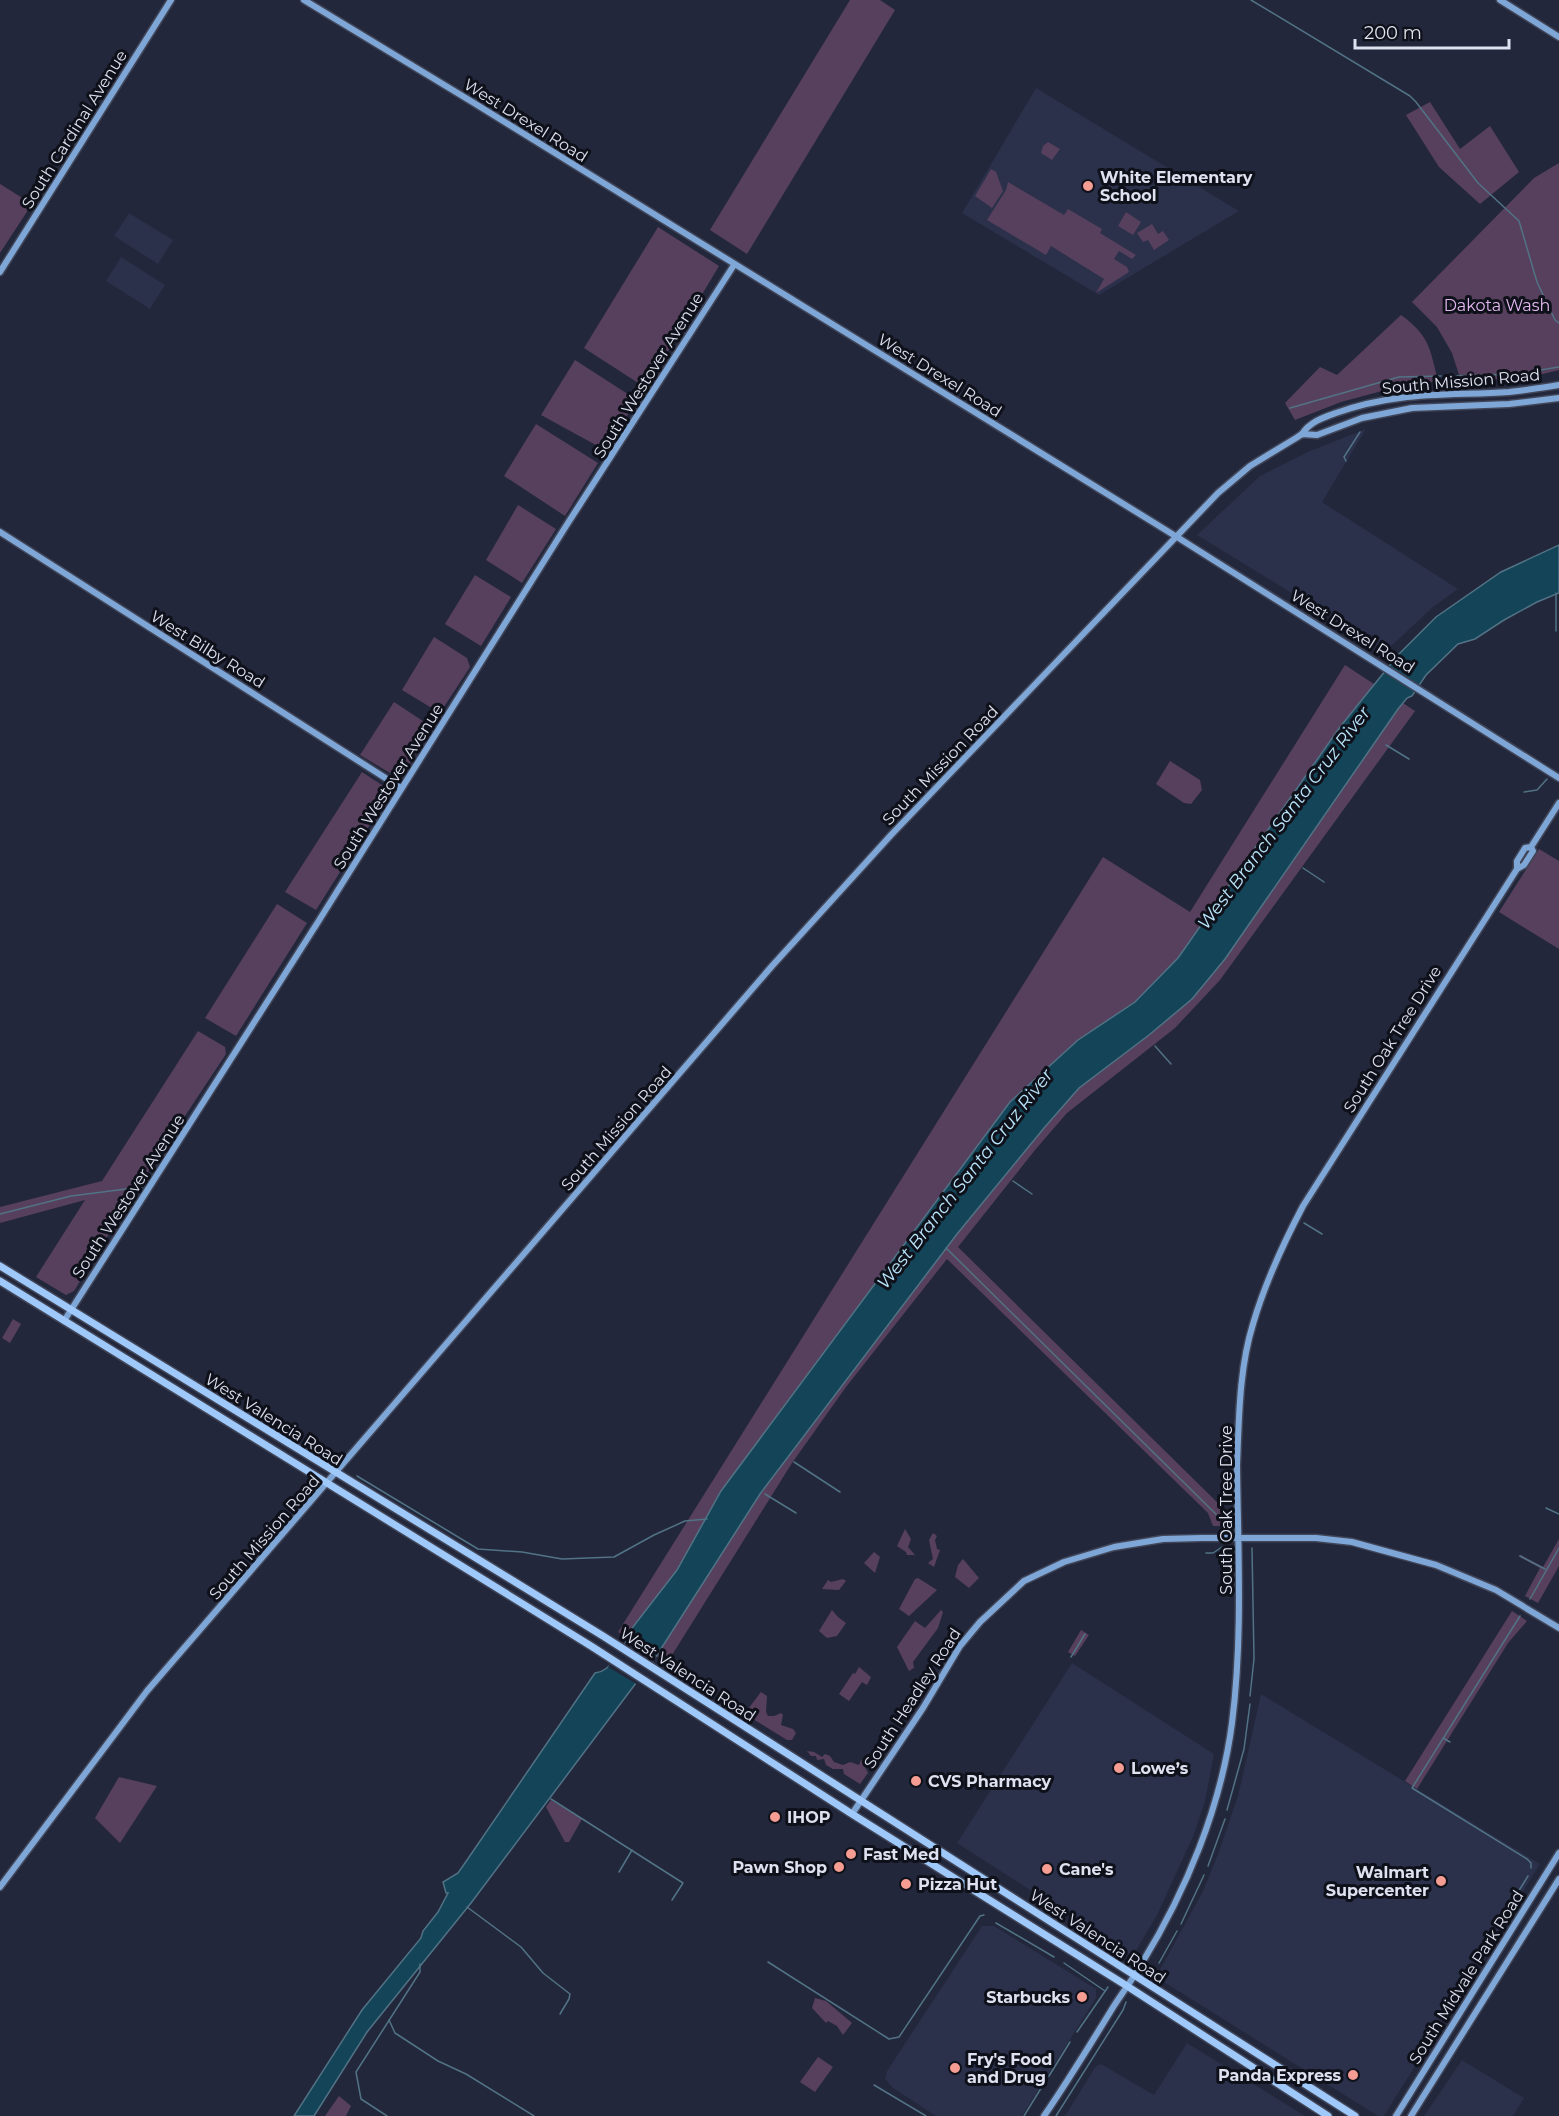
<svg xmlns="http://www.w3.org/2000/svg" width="1559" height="2116" viewBox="0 0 1559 2116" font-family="Montserrat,sans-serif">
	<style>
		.built { fill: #2b304b }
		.green { fill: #57405d }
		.water { fill: #144458; stroke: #517385; stroke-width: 1.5 }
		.pier { fill: #23273b }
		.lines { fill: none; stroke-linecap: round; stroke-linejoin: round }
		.stream { stroke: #517385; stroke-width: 1.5 }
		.secondary-casing { stroke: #414558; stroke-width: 9 }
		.primary-casing { stroke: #414558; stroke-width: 10 }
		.secondary { stroke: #7ea6d6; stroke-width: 6 }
		.primary { stroke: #9fc9fa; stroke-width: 7 }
		.poi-dot { fill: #f59c93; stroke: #0f111a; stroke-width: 2 }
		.labels { text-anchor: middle; stroke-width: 6; stroke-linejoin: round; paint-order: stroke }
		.street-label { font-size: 16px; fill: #dee1ef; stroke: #0f111a }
		.poi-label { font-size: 16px; font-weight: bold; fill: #dee1ef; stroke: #0f111a; text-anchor: start }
		.park-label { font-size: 16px; fill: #e5b8f1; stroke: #0f111a }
		.water-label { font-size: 18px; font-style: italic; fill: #bae6fc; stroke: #0f111a }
	</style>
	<rect width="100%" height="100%" fill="#23273b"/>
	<g class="built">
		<path d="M 1036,88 L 1239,211 L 1099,295 L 962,213 Z"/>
		<path d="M 129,213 L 173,240 L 158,264 L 114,236 Z"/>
		<path d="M 121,257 L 165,285 L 150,309 L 106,281 Z"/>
		<path d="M 1366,429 L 1322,502 L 1458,589 L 1433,607 L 1386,651 L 1197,535 L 1260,476 L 1310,451 Z"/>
		<path d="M 1072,1663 L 1214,1754 L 1205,1801 L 1193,1837 L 1157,1915 L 1133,1956 L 957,1843 Z"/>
		<path d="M 1261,1694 L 1540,1864 L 1384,2116 L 1378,2116 L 1156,1977 L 1203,1891 L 1218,1854 L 1238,1796 Z"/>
		<path d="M 982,1926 L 994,1926 L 1096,1989 L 1096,1998 L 1022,2116 L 936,2116 L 893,2088 L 885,2079 L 887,2071 Z"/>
		<path d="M 1187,2043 L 1305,2116 L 1065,2116 L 1096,2066 L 1101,2064 L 1154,2095 Z"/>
		<path d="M 1462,2060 L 1524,2098 L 1513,2116 L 1424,2116 Z"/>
	</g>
	<g class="green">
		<path d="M 850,0 L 880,0 L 895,10 L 747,254 L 710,230 Z"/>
		<path d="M 1430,102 L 1460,149 L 1490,126 L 1519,172 L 1480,204 L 1439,167 L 1406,115 Z"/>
		<path d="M 1048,142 L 1060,149 L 1052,160 L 1041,153 L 1043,146 Z"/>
		<path d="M 1559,163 L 1559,370 L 1526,378 L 1461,381 L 1452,353 L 1437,327 L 1412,302 L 1534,178 Z"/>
		<path d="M 991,169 L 996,172 L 1003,191 L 992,208 L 975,196 Z"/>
		<path d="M 1008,182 L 1064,215 L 1068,209 L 1102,229 L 1100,233 L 1136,255 L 1132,259 L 1119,251 L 1114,259 L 1127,267 L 1129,272 L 1096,293 L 1104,279 L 1051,246 L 1046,255 L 987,220 L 1006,190 Z"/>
		<path d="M 0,184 L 32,204 L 0,253 Z"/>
		<path d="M 1126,212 L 1141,222 L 1133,235 L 1118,226 Z"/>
		<path d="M 1152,224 L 1158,234 L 1163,231 L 1169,240 L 1154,250 L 1148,240 L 1143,242 L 1137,233 Z"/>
		<path d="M 658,227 L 719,266 L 646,388 L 584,348 Z"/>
		<path d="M 1401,315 C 1430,336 1430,349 1438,381 L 1393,388 L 1341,402 L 1295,420 L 1285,403 L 1320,367 L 1337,375 Z"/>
		<path d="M 575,360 L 637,400 L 605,450 L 541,415 Z"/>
		<path d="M 536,424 L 598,463 L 565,516 L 504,476 Z"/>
		<path d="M 518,505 L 556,529 L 522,583 L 486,560 Z"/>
		<path d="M 475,575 L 511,597 L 481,646 L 445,624 Z"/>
		<path d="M 434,637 L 467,658 L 470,667 L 440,713 L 402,690 Z"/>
		<path d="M 1345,665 L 1415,711 L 1220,980 L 1175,1028 L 1067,1113 L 1035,1150 L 958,1247 L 1229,1514 L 1225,1526 L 1213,1526 L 1208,1513 L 947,1259 L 846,1387 L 792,1463 L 667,1663 L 618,1632 L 1103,857 L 1190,912 Z"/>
		<path d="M 394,702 L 432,727 L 404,773 L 395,776 L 360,755 Z"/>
		<path d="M 1170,761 L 1200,780 L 1202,790 L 1191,804 L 1184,803 L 1156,784 Z"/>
		<path d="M 362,772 L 391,791 L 316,910 L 285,892 Z"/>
		<path d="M 1539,849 L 1559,861 L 1559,949 L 1499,912 Z"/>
		<path d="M 277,904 L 307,923 L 236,1036 L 205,1018 Z"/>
		<path d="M 198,1031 L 225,1047 L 226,1054 L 136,1190 L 74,1291 L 66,1295 L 36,1277 L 85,1200 L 0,1223 L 0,1207 L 102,1181 Z"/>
		<path d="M 13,1319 L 21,1324 L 10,1343 L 2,1338 Z"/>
		<path d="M 905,1529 L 911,1539 L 908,1547 L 915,1555 L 907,1555 L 906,1552 L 897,1546 Z"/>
		<path d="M 933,1533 L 937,1536 L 935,1540 L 937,1549 L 940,1550 L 934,1567 L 928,1563 L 933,1559 L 929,1540 Z"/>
		<path d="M 1559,1539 L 1559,1566 L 1538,1603 L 1525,1596 L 1540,1568 L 1518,1556 L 1521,1555 L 1543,1567 Z"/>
		<path d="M 874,1552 L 880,1557 L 875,1573 L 864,1563 Z"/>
		<path d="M 963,1559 L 979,1578 L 969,1588 L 955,1577 L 958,1565 Z"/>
		<path d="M 918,1578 L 937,1590 L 909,1616 L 899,1609 L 915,1579 Z"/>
		<path d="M 843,1579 L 846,1581 L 839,1590 L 822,1589 L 828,1580 L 831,1582 Z"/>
		<path d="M 832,1610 L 838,1617 L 846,1623 L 837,1636 L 827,1638 L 819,1631 Z"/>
		<path d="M 941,1610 L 943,1612 L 938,1628 L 913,1662 L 914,1668 L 909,1671 L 897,1647 L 915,1621 L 925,1628 Z"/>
		<path d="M 1512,1611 L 1527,1621 L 1508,1643 L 1417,1789 L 1405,1781 Z"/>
		<path d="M 1081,1630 L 1089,1635 L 1075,1656 L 1068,1652 Z"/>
		<path d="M 859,1667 L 871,1677 L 867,1685 L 862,1682 L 849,1701 L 839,1694 L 853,1673 L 855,1674 Z"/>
		<path d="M 761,1692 L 767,1696 L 766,1712 L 768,1716 L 774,1716 L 781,1713 L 783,1715 L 781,1725 L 793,1729 L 796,1733 L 792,1740 L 787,1740 L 748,1716 L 748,1709 Z"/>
		<path d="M 807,1751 L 814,1752 L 822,1757 L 825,1754 L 830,1756 L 834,1762 L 843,1765 L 850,1762 L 859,1765 L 861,1760 L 866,1762 L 865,1767 L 868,1773 L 860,1784 L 844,1774 L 843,1769 L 833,1769 L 826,1765 L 824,1759 L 817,1760 L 816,1756 L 811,1756 Z"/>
		<path d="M 119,1777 L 157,1786 L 120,1843 L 95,1818 Z"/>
		<path d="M 551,1800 L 582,1819 L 569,1842 L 565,1842 L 546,1807 Z"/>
		<path d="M 815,1998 L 826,2001 L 852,2023 L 843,2035 L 837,2026 L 828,2021 L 826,2023 L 812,2008 Z"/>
		<path d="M 818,2057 L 833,2067 L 815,2092 L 800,2082 Z"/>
		<path d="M 339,2096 L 351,2106 L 346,2116 L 325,2116 Z"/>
	</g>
	<path class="water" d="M 1559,545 L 1559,593 L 1537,602 L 1504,620 L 1475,639 L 1458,644 L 1426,675 L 1412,696 L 1407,698 L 1398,709 L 1225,959 L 1192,999 L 1149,1035 L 1079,1088 L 1044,1128 L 957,1234 L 760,1494 L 657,1655 L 471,1903 L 367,2032 L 314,2116 L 294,2116 L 362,2010 L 421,1938 L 423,1931 L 438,1912 L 448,1893 L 446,1893 L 443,1882 L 458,1873 L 465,1863 L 595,1673 C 611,1672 626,1646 629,1632 L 677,1570 L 721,1491 L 1010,1102 L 1078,1040 L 1135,1002 L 1178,958 L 1340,727 L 1398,655 L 1436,617 L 1501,572 Z"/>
	<path class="pier" d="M 626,1642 L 655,1659 L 638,1685 L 608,1667 Z"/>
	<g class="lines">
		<g class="stream">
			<path d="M 1251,0 L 1410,96 L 1416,102 L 1478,183 L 1519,221 L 1537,282 L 1555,320 L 1559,323"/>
			<path d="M 1457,376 L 1517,374 L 1559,367"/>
			<path d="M 1384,389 L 1390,380"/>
			<path d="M 1290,408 L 1399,377 L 1441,376"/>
			<path d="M 1346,461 L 1344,457 L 1360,432"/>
			<path d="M 1556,631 L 1556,593"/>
			<path d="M 1386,745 L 1409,759"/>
			<path d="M 1524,792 L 1537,790 L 1547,779"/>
			<path d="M 1303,868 L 1324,882"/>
			<path d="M 1155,1046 L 1171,1064"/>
			<path d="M 1013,1181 L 1032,1194"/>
			<path d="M 0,1214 L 71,1196 L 142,1187"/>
			<path d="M 1304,1223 L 1322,1234"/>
			<path d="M 946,1248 L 1227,1525"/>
			<path d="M 794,1462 L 840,1492"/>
			<path d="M 357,1476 L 478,1549 L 522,1552 L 562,1559 L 614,1557 L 654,1535 L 685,1521 L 707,1519"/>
			<path d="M 765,1494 L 796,1513"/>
			<path d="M 1546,1508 L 1559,1514"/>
			<path d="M 1221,1519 L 1223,1527"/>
			<path d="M 1206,1553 L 1213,1553 L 1222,1547"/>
			<path d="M 1520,1556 L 1545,1569"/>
			<path d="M 1530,1599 L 1559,1548"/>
			<path d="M 1520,1616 L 1412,1788 L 1527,1859 L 1531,1863 L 1531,1868"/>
			<path d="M 1071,1657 L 1085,1634"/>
			<path d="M 1250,1696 L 1254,1659 L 1252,1548"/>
			<path d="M 1443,1738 L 1450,1742"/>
			<path d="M 551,1799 L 683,1883 L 672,1900"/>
			<path d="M 1227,1810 L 1244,1749 L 1250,1704"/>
			<path d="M 1208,1866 L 1225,1819"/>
			<path d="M 619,1872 L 632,1850"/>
			<path d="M 1515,1897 L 1528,1876"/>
			<path d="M 467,1907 L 521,1947 L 543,1973 L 570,1994 L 569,1999 L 560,2014"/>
			<path d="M 996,1923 L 1054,1957"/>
			<path d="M 1181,1924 L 1204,1875"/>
			<path d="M 768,1962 L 889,2039 L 899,2037 L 980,1916 L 984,1915"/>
			<path d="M 1064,1963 L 1105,1991"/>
			<path d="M 1159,1963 L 1177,1931"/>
			<path d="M 389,2020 L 395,2033 L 438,2061 L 466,2074 L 534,2116"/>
			<path d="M 1077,2032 L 1108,1987"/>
			<path d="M 1049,2076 L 1070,2042"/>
			<path d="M 874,2085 L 926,2116"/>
			<path d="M 387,2116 L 361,2099 L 356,2072 L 420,1972 L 420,1964"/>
			<path d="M 1024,2116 L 1043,2085"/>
			<path d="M 1056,2116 L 1123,2010 L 1126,2002"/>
		</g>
		<g class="secondary-casing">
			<g id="secondary">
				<path d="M 304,0 L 474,103 L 1177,537 L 1559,778"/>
				<path d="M 1500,0 L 1559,37"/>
				<path d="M 0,272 L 171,0"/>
				<path d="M 1302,434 C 1310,422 1322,418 1336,413 C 1397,391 1447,396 1509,392 C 1526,390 1542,388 1559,385"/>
				<path d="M 0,532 L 401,788"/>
				<path d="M 1531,847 L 1525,848 L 1517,861 L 1517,869 L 1524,865 L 1533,851 L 1531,847 L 1559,803"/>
				<path d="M 64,1321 L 318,922 L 566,526 L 734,265"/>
				<path d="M 852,1814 L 923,1708 L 960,1646 L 980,1622 L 1024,1581 L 1064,1562 L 1114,1547 L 1163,1539 L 1201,1538 L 1316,1538 L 1352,1542 L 1436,1565 L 1496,1590 L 1559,1628"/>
				<path d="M 0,1887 L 147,1691 L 772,966 L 891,835 L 1218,493 L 1250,466 L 1296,438 L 1302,434 L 1317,435 L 1362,418 L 1412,408 L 1509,404 L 1559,398"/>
				<path d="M 1044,2116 C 1068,2081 1090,2045 1112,2009 C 1122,1993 1133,1979 1142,1963 C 1186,1891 1221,1807 1232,1723 C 1243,1637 1238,1551 1237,1465 C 1239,1419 1239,1369 1253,1324 C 1265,1283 1283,1244 1303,1206 L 1517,869"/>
				<path d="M 1396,2116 L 1559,1853"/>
				<path d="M 1411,2116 L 1559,1879"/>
			</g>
		</g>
		<g class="primary-casing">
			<g id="primary">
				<path d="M 0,1266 L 603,1636 L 1355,2116"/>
				<path d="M 0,1281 L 591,1646 L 852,1814 L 1127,1986 L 1328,2116"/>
			</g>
		</g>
		<use href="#secondary" class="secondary"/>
		<use href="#primary" class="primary"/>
	</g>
	<g class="poi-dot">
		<circle cx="1088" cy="186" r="6"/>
		<circle cx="1119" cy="1768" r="6"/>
		<circle cx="916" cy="1781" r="6"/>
		<circle cx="775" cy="1817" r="6"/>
		<circle cx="851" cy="1854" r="6"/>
		<circle cx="839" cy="1867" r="6"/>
		<circle cx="1047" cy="1869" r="6"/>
		<circle cx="1441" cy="1881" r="6"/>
		<circle cx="906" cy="1884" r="6"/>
		<circle cx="1082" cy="1997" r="6"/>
		<circle cx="955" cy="2068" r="6"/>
		<circle cx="1353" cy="2075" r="6"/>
	</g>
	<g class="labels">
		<g class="street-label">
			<text transform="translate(526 120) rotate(32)" y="6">West Drexel Road</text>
			<text transform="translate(74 129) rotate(-58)" y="6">South Cardinal Avenue</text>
			<text transform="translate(648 375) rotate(-58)" y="6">South Westover Avenue</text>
			<text transform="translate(940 375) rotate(32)" y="6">West Drexel Road</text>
			<text transform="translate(1461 381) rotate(-5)" y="6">South Mission Road</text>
			<text transform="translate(1353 631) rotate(32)" y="6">West Drexel Road</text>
			<text transform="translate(208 649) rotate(32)" y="6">West Bilby Road</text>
			<text transform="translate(940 765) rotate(-46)" y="6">South Mission Road</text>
			<text transform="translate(388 786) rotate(-58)" y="6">South Westover Avenue</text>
			<text transform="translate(1392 1039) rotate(-58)" y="6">South Oak Tree Drive</text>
			<text transform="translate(616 1128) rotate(-49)" y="6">South Mission Road</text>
			<text transform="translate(128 1196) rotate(-57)" y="6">South Westover Avenue</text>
			<text transform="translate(274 1419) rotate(32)" y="6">West Valencia Road</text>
			<text transform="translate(1226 1510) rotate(-90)" y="6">South Oak Tree Drive</text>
			<text transform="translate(264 1537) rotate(-49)" y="6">South Mission Road</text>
			<text transform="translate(688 1674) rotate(33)" y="6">West Valencia Road</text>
			<text transform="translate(912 1698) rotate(-57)" y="6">South Headley Road</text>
			<text transform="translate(1098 1936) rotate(33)" y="6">West Valencia Road</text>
			<text transform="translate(1466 1977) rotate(-58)" y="6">South Midvale Park Road</text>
		</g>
		<g class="poi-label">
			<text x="1100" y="183">White Elementary<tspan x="1100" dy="18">School</tspan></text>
			<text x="1131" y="1774">Lowe’s</text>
			<text x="928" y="1787">CVS Pharmacy</text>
			<text x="787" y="1823">IHOP</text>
			<text x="863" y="1860">Fast Med</text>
			<text x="827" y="1873" text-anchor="end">Pawn Shop</text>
			<text x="1059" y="1875">Cane's</text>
			<text x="1429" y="1878" text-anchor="end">Walmart<tspan x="1429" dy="18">Supercenter</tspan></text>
			<text x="918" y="1890">Pizza Hut</text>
			<text x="1070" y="2003" text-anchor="end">Starbucks</text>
			<text x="967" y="2065">Fry's Food<tspan x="967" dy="18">and Drug</tspan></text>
			<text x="1341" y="2081" text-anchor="end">Panda Express</text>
		</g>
		<g class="park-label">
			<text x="1497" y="311">Dakota Wash</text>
		</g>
		<g class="water-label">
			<text transform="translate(1284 818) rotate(-53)" y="6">West Branch Santa Cruz River</text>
			<text transform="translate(965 1179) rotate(-52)" y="6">West Branch Santa Cruz River</text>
		</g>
	</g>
	<path d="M1355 39v9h154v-9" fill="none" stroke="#dee1ef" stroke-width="3"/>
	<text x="1364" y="39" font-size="18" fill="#dee1ef" stroke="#0f111a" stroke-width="4.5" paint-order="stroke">200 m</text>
</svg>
